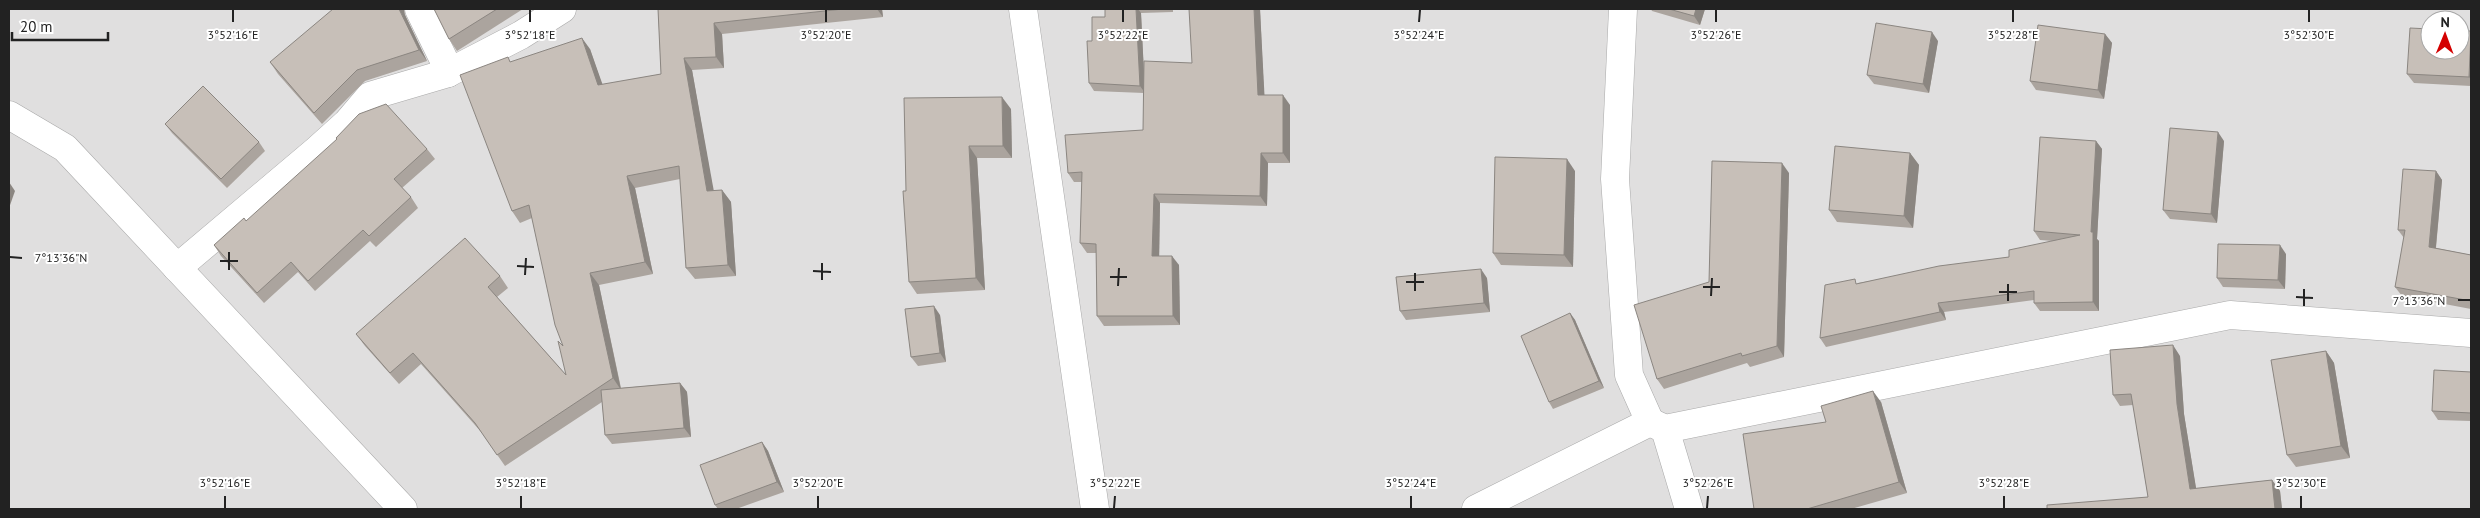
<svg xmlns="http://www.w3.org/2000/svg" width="2480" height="518" viewBox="0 0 2480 518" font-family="'PT Sans',sans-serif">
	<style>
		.residential { fill: #e0dfdf; fill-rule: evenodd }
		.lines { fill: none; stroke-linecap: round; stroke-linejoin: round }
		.minor-casing { stroke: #a9a9a9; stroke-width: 29 }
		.minor { stroke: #fff; stroke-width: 28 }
		.wall { fill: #aba49e }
		.shaded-wall { fill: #8b8681 }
		.building { fill: #c7bfb8; stroke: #8b8681 }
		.ticks { fill: none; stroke: #222; stroke-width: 2 }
		.ticks-label { font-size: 12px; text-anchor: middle; fill: #222; stroke: #fff; stroke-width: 4; stroke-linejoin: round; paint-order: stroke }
	</style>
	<rect width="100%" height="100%" fill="#f2efe9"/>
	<path class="residential" d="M 9,9 L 2471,9 L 2471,509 L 9,509 ZM 2430,20 L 2460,20 L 2460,50 L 2430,50 Z"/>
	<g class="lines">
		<g class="minor-casing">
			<g id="minor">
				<path d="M 1023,9 L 1095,509"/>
				<path d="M 1623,9 L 1615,179 L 1629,375 L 1650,422"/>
				<path d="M 448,73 L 521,35 L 562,9"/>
				<path d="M 9,115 L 65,148 L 403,509"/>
				<path d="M 177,268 L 317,150 L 347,123 L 370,96 L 448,73 L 443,58 L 419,9"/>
				<path d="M 1665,429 L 1689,509"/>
				<path d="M 1476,509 L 1650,422 L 1665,429 L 2230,315 L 2471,333"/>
			</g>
		</g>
		<use href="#minor" class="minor"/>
	</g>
	<g class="wall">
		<path d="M 434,9 L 523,9 L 457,51 L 449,39 Z"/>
		<path d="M 658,9 L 882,9 L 883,17 L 722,34 L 724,68 L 692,70 L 713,191 L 722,190 L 731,202 L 736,276 L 695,279 L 686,268 L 680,179 L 635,188 L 653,274 L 599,285 L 621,388 L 680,383 L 687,392 L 691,437 L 612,444 L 605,435 L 602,402 L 505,466 L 482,433 L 421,364 L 399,384 L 365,346 L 356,334 L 500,276 L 508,288 L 497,297 L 566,375 L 563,346 L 532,218 L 520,223 L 512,211 L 512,62 L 590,49 L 602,85 L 661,74 Z"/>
		<path d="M 1105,9 L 1173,9 L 1173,12 L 1141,13 L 1144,75 L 1192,63 L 1260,9 L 1264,95 L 1290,105 L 1290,163 L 1268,163 L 1267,206 L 1160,203 L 1159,256 L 1179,265 L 1180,325 L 1104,326 L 1097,316 L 1096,253 L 1087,253 L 1080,243 L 1082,182 L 1074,182 L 1068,173 L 1143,130 L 1144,93 L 1094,91 L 1089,83 L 1092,41 L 1105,17 Z"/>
		<path d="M 1651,9 L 1705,9 L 1700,25 L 1652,11 Z"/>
		<path d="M 405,15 L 427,61 L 365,81 L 322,124 L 278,74 L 270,62 Z"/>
		<path d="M 2471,31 L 2471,86 L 2414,83 L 2407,74 Z"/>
		<path d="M 2105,34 L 2112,43 L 2104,99 L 2036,90 L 2030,81 Z"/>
		<path d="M 1938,41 L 1929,93 L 1874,84 L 1867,75 Z"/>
		<path d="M 1011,109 L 1012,158 L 977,158 L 985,290 L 917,294 L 909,282 L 906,191 Z"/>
		<path d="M 165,124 L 259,142 L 265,151 L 227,188 L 172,133 Z"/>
		<path d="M 2096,141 L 2102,149 L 2097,239 L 2099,241 L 2099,311 L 2040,311 L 2034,303 L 2034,300 L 1944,312 L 1946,320 L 1826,347 L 1820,338 L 1858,283 L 2009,257 L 2053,241 L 2040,240 L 2034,231 Z"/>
		<path d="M 2224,141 L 2217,223 L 2170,219 L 2163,210 Z"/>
		<path d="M 427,149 L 435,159 L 402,188 L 411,197 L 418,208 L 376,247 L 370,241 L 315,291 L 298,272 L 264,303 L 221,256 L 214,245 L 246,221 Z"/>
		<path d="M 1910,153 L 1919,165 L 1913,228 L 1837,222 L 1829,210 Z"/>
		<path d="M 1575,171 L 1573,267 L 1501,265 L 1493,253 Z"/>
		<path d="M 2436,171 L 2442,180 L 2436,248 L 2471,255 L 2471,309 L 2402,296 L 2395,287 L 2404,238 L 2398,230 Z"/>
		<path d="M 1789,173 L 1784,357 L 1750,367 L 1747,363 L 1664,389 L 1657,379 L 1709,282 Z"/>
		<path d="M 2286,254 L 2285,289 L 2223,287 L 2217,278 Z"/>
		<path d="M 1487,278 L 1490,312 L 1406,320 L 1400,311 Z"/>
		<path d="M 1570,313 L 1575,320 L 1604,388 L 1553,409 L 1549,402 Z"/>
		<path d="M 940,315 L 946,362 L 918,366 L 911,357 Z"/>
		<path d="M 2326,351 L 2334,363 L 2350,458 L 2296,467 L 2287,455 Z"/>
		<path d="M 2180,356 L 2184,414 L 2196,489 L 2272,480 L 2280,491 L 2282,509 L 2047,509 L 2148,497 L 2133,405 L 2120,406 L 2113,395 Z"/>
		<path d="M 2471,372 L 2471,421 L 2438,420 L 2432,411 Z"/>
		<path d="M 1881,402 L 1907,493 L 1851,509 L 1754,509 L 1826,422 Z"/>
		<path d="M 762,442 L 768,451 L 784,492 L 736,509 L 718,509 L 715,505 Z"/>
	</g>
	<g class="shaded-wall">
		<path d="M 399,9 L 404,9 L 405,15 L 427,61 L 419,50 Z"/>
		<path d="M 877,9 L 882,9 L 883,17 Z"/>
		<path d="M 1136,9 L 1138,9 L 1141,13 L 1145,93 L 1140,86 Z"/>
		<path d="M 1254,9 L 1260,9 L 1265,105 L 1258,95 Z"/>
		<path d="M 1696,9 L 1705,9 L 1700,25 L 1694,16 Z"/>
		<path d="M 714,23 L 722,34 L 724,68 L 716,57 Z"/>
		<path d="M 1932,32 L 1938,41 L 1929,93 L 1923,84 Z"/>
		<path d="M 2105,34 L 2112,43 L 2104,99 L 2098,90 Z"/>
		<path d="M 582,38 L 590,49 L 607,97 L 598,85 Z"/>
		<path d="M 2471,41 L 2471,80 L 2469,77 Z"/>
		<path d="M 684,58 L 692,70 L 716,203 L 707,191 Z"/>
		<path d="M 1283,95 L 1290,105 L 1290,163 L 1283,153 Z"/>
		<path d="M 1002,97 L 1011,109 L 1012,158 L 1003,146 Z"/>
		<path d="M 2218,132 L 2224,141 L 2217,223 L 2211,214 Z"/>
		<path d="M 2096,141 L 2102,149 L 2097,239 L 2099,241 L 2099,311 L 2093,302 L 2091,232 Z"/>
		<path d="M 969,146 L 977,158 L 985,290 L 976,278 Z"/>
		<path d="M 1261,153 L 1268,163 L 1267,206 L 1260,196 Z"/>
		<path d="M 1910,153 L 1919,165 L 1913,228 L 1904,216 Z"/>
		<path d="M 1567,159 L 1575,171 L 1573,267 L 1564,255 Z"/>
		<path d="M 1782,163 L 1789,173 L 1784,357 L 1777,346 Z"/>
		<path d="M 2436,171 L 2442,180 L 2435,256 L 2429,247 Z"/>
		<path d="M 627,176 L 635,188 L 653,274 L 645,262 Z"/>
		<path d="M 9,182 L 15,191 L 9,208 Z"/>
		<path d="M 722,190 L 731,202 L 736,276 L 728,265 Z"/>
		<path d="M 1154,194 L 1160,203 L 1159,266 L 1152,256 Z"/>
		<path d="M 2280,245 L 2286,254 L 2285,289 L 2278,280 Z"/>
		<path d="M 1172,256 L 1179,265 L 1180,325 L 1173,316 Z"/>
		<path d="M 1481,269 L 1487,278 L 1490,312 L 1484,303 Z"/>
		<path d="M 590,273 L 599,285 L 621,390 L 613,378 Z"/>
		<path d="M 1938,303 L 1944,312 L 1946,320 L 1940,312 Z"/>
		<path d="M 934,306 L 940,315 L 946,362 L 940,353 Z"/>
		<path d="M 1570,313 L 1575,320 L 1604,388 L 1599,381 Z"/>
		<path d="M 2173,345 L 2180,356 L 2184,414 L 2198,500 L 2190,489 L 2177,404 Z"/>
		<path d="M 2326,351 L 2334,363 L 2350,458 L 2341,446 Z"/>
		<path d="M 680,383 L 687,392 L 691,437 L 684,428 Z"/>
		<path d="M 1873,391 L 1881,402 L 1907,493 L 1899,482 Z"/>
		<path d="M 762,442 L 768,451 L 784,492 L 777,482 Z"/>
		<path d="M 2272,480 L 2280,491 L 2282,509 L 2275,509 Z"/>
	</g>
	<g class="building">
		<path d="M 333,9 L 399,9 L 419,50 L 357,70 L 314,113 L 270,62 Z"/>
		<path d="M 434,9 L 497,9 L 449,39 Z"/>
		<path d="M 658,9 L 843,9 L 714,23 L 716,57 L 684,58 L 707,191 L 722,190 L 728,265 L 686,268 L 679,166 L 627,176 L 645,262 L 590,273 L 613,378 L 497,455 L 475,423 L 413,353 L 390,373 L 356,334 L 465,238 L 500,276 L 488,287 L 566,375 L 558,341 L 563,346 L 555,325 L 529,205 L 512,211 L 460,75 L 508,57 L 510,62 L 582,38 L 598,85 L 661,74 Z"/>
		<path d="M 1105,9 L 1136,9 L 1140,86 L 1089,83 L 1087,41 L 1092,41 L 1092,17 L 1105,17 Z"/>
		<path d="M 1189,9 L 1254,9 L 1258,95 L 1283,95 L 1283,153 L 1261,153 L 1260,196 L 1154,194 L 1152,256 L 1172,256 L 1173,316 L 1097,316 L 1096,244 L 1080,243 L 1082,172 L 1068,173 L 1065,135 L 1143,130 L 1144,61 L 1192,63 Z"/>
		<path d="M 1669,9 L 1696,9 L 1694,16 Z"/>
		<path d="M 1876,23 L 1932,32 L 1923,84 L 1867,75 Z"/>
		<path d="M 2038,25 L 2105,34 L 2098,90 L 2030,81 Z"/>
		<path d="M 2410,28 L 2430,29 L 2430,50 L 2460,50 L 2460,31 L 2471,31 L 2469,77 L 2407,74 Z"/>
		<path d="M 203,86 L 259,142 L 221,179 L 165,124 Z"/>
		<path d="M 1002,97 L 1003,146 L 969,146 L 976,278 L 909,282 L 903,191 L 906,191 L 904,98 Z"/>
		<path d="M 386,104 L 427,149 L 394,179 L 411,197 L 369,236 L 363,230 L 308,281 L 291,262 L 257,293 L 214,245 L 244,218 L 246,221 L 337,139 L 336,138 L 359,114 Z"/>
		<path d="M 2170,128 L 2218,132 L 2211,214 L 2163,210 Z"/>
		<path d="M 2040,137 L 2096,141 L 2091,232 L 2093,232 L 2093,302 L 2034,303 L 2034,291 L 1938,303 L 1940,312 L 1820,338 L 1825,285 L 1855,279 L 1856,284 L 1939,266 L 2009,257 L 2009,250 L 2080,235 L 2034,231 Z"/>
		<path d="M 1835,146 L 1910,153 L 1904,216 L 1829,210 Z"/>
		<path d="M 1495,157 L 1567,159 L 1564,255 L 1493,253 Z"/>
		<path d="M 1712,161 L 1782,163 L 1777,346 L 1742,356 L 1741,353 L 1657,379 L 1634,305 L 1709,282 Z"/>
		<path d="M 2403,169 L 2436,171 L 2429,247 L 2471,255 L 2471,301 L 2395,287 L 2405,230 L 2398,230 Z"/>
		<path d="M 2218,244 L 2280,245 L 2278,280 L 2217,278 Z"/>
		<path d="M 1481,269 L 1484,303 L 1400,311 L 1396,277 Z"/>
		<path d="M 934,306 L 940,353 L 911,357 L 905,309 Z"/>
		<path d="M 1570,313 L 1599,381 L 1549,402 L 1521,336 Z"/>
		<path d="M 2173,345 L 2177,404 L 2190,489 L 2272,480 L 2275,509 L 2047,509 L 2047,505 L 2148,497 L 2131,394 L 2113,395 L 2110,350 Z"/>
		<path d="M 2326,351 L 2341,446 L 2287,455 L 2271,360 Z"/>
		<path d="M 2434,370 L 2471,372 L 2471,413 L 2432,411 Z"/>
		<path d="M 680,383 L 684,428 L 605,435 L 601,390 Z"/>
		<path d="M 1873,391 L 1899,482 L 1807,509 L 1754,509 L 1743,434 L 1826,422 L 1821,406 Z"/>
		<path d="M 762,442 L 777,482 L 715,505 L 700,465 Z"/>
	</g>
	<path class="ticks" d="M 233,22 L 233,10M 530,22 L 530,10M 826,22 L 826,10M 1123,22 L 1123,10M 1419,22 L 1420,10M 1716,22 L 1716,10M 2013,22 L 2013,10M 2309,22 L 2309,10M 10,257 L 22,258M 220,261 L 238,261M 517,266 L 534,267M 229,270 L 229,252M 813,271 L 831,272M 525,275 L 526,258M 1110,277 L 1127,277M 822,280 L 822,263M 1406,282 L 1424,282M 1118,286 L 1119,268M 1703,287 L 1720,287M 1415,291 L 1415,273M 1999,292 L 2017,292M 1711,296 L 1712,278M 2296,297 L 2313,298M 2458,300 L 2470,300M 2008,301 L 2008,284M 2304,306 L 2304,289M 225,508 L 225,496M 521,508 L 521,496M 818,508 L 818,496M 1114,508 L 1115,496M 1411,508 L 1411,496M 1707,508 L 1708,496M 2004,508 L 2004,496M 2301,508 L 2301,496"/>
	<g class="ticks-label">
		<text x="233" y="39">3°52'16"E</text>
		<text x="530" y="39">3°52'18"E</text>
		<text x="826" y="39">3°52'20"E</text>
		<text x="1123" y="39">3°52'22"E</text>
		<text x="1419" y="39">3°52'24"E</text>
		<text x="1716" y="39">3°52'26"E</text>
		<text x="2013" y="39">3°52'28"E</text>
		<text x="2309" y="39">3°52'30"E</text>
		<text x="61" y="262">7°13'36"N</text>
		<text x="2419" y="305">7°13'36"N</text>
		<text x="225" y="487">3°52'16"E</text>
		<text x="521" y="487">3°52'18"E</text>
		<text x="818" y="487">3°52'20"E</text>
		<text x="1115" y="487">3°52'22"E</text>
		<text x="1411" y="487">3°52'24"E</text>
		<text x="1708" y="487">3°52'26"E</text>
		<text x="2004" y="487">3°52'28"E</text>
		<text x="2301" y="487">3°52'30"E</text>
	</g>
	<rect width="2480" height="518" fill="none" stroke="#222222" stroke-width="20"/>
	<g transform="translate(2445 35) rotate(1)"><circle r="24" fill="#ffffff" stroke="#a7a7a7"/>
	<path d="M0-4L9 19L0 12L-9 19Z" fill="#d40000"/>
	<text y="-8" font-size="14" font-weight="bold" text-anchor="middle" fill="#222222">N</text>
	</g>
	<path d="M12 32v8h96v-8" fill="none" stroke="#222222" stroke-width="2.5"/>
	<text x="20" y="32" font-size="15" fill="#222222" stroke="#ffffff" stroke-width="4" paint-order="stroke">20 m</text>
</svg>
